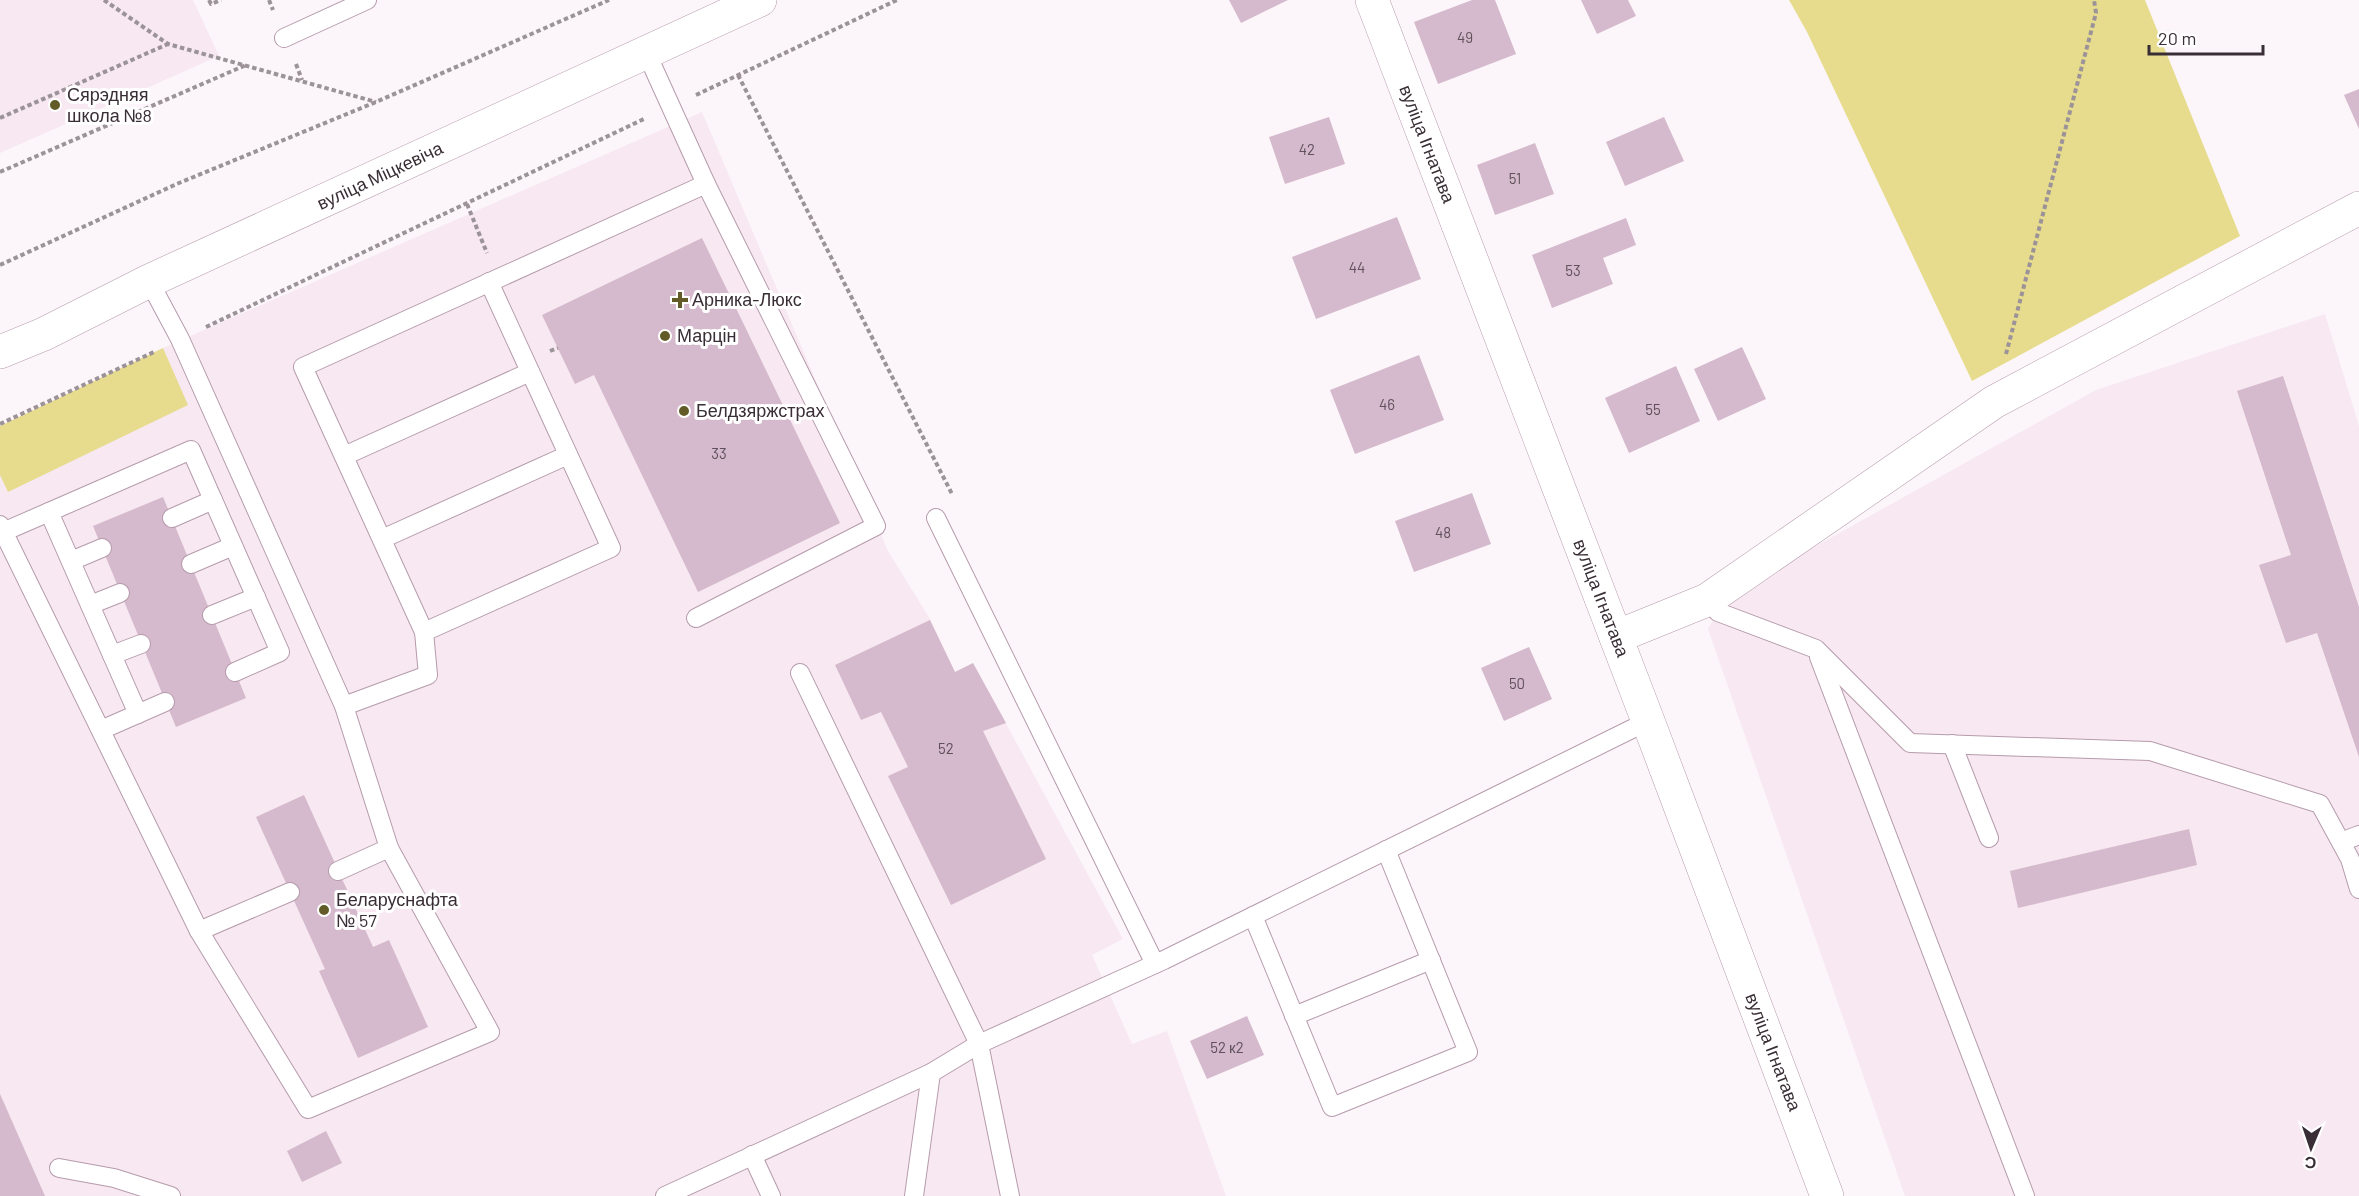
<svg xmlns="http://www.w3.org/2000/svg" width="2359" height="1196" viewBox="0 0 2359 1196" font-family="Barlow,sans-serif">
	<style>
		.built { fill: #f7e8f1 }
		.green { fill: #e7dc8e }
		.building { fill: #d5b9cc }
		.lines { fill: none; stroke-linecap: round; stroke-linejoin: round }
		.lane-casing { stroke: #b69bac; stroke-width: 20 }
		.street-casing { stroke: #b69bac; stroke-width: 34 }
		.secondary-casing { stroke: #b69bac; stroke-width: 34 }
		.path { stroke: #9c9399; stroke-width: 4; stroke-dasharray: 4.5 3; stroke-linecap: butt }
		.lane { stroke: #fff; stroke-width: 18 }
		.street { stroke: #fff; stroke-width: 33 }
		.secondary { stroke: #fff; stroke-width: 33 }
		.poi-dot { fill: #625b27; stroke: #fff; stroke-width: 2 }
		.labels { text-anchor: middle; stroke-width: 6; stroke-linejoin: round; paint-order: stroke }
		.number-label { font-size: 15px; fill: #60515b }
		.poi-label { font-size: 18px; fill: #392e35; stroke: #fff; text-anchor: start }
		.street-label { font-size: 18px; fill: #392e35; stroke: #fff }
	</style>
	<rect width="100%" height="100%" fill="#fcf6fa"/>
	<g class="built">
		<path d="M 0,0 L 193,0 L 219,56 L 0,153 Z"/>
		<path d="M 702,112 L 888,551 L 930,619 L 955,672 L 973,663 L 1123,939 L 1092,955 L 1132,1044 L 1167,1031 L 1226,1196 L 0,1196 L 0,426 L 163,348 Z"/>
		<path d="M 2325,314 L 2359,426 L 2359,1196 L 1905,1196 L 1708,629 L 1728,595 L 2096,390 Z"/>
	</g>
	<g class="green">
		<path d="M 1789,0 L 2145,0 L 2240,236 L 1972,381 L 1807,32 Z"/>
		<path d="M 163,348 L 188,405 L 8,492 L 0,475 L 0,426 Z"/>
	</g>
	<g class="building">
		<path d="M 1229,0 L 1288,0 L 1241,23 Z"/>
		<path d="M 1472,0 L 1495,0 L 1516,54 L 1438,84 L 1414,22 Z"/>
		<path d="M 1581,0 L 1628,0 L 1636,16 L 1597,34 Z"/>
		<path d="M 2359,89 L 2359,129 L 2344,95 Z"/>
		<path d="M 1329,117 L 1345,164 L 1285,184 L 1269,137 Z"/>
		<path d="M 1664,117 L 1684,161 L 1625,186 L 1606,142 Z"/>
		<path d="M 1535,143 L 1554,194 L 1495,215 L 1477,165 Z"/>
		<path d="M 1397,217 L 1421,279 L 1316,319 L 1292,257 Z"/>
		<path d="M 1626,218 L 1636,245 L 1603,258 L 1613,284 L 1552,308 L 1532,255 Z"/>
		<path d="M 702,238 L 840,523 L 698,592 L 594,375 L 575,384 L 542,315 Z"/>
		<path d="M 1742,347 L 1766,399 L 1718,421 L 1694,369 Z"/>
		<path d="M 1419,355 L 1444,420 L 1355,454 L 1330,390 Z"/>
		<path d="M 1676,366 L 1700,421 L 1629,453 L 1605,398 Z"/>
		<path d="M 2283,376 L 2359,607 L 2359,757 L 2317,633 L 2286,643 L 2259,565 L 2291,555 L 2237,391 Z"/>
		<path d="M 1472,493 L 1491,544 L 1414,572 L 1395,521 Z"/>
		<path d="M 163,497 L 246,698 L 176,727 L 93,526 Z"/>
		<path d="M 930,620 L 955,672 L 973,663 L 1006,723 L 983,731 L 1046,859 L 951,905 L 888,776 L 908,767 L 881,712 L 861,720 L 835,665 Z"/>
		<path d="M 1529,647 L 1552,699 L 1504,721 L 1481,668 Z"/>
		<path d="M 304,795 L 373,947 L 389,940 L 428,1027 L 358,1058 L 319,971 L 325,969 L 256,817 Z"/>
		<path d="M 2189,829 L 2197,865 L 2018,908 L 2010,871 Z"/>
		<path d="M 1247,1016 L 1264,1055 L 1207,1079 L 1190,1041 Z"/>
		<path d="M 0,1094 L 45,1196 L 0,1196 Z"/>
		<path d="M 326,1131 L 342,1163 L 302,1182 L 287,1151 Z"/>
	</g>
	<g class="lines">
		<g class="lane-casing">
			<g id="lane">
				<path d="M 284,38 L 367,0"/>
				<path d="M 149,281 L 180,339 L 344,706 L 389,848 L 338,871"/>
				<path d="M 344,456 L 530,372"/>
				<path d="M 49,512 L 191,450 L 213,500"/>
				<path d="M 172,518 L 213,500 L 280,652 L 235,672"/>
				<path d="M 936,518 L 1155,964"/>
				<path d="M 0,525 L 199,931 L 290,892"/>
				<path d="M 3,532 L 49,512 L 138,714"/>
				<path d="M 382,539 L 568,455"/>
				<path d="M 71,561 L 102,548"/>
				<path d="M 191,564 L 233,546"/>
				<path d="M 1707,600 L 1718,612 L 1816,649 L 1910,743 L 2150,751 L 2320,804 L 2350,859 L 2359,889"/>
				<path d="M 90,605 L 120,593"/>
				<path d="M 212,615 L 256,597"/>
				<path d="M 696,618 L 876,526 L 706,184"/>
				<path d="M 424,632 L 611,548 L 489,282"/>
				<path d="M 112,655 L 141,644"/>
				<path d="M 1819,657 L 2025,1196"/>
				<path d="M 800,673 L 979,1044 L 1010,1196"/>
				<path d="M 344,706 L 428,675 L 424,632 L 303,367 L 706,184 L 647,54"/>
				<path d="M 101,730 L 165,702"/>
				<path d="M 1952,744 L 1989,838"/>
				<path d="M 2341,842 L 2359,835"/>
				<path d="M 1253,916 L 1332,1107 L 1468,1052 L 1386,850"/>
				<path d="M 199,931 L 308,1109 L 490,1032 L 389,848"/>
				<path d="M 1294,1016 L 1431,960"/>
				<path d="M 752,1155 L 771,1196"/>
				<path d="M 59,1168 L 114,1178 L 171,1196"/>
				<path d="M 665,1196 L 931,1073 L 979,1044 L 1164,960 L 1648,721"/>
				<path d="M 914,1196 L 931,1073"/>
			</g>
		</g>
		<g class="street-casing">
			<path id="street" d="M 1616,637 L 1707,600 L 1994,402 L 2359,208"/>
		</g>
		<g class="secondary-casing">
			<g id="secondary">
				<path d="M 1372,0 L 1648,721 L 1827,1196"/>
				<path d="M 0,352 L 44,334 L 149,281 L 760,0"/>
			</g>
		</g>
		<g class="path">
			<path d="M 104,0 L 168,44 L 376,102"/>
			<path d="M 209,0 L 211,4 L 221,0"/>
			<path d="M 269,0 L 273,10"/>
			<path d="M 296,64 L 302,80"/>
			<path d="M 738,75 L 952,494"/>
			<path d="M 696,95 L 897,0"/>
			<path d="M 0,118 L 168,44"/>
			<path d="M 0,172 L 246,65"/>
			<path d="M 467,204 L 487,253"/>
			<path d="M 0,265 L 179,183 L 376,102 L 609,0"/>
			<path d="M 206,327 L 646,118"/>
			<path d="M 550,351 L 558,348"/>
			<path d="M 2006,354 L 2096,13 L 2094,0"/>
			<path d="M 0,424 L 156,351"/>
		</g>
		<use href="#lane" class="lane"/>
		<use href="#street" class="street"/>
		<use href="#secondary" class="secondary"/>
	</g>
	<g class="poi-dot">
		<circle cx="55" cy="105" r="6"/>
		<path d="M677 291h6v6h6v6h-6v6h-6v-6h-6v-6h6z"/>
		<circle cx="665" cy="336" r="6"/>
		<circle cx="684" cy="411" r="6"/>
		<circle cx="324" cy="910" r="6"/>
	</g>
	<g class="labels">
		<g class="number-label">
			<text x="1465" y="43">49</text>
			<text x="1307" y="155">42</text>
			<text x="1515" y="184">51</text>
			<text x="1357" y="273">44</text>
			<text x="1573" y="276">53</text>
			<text x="1387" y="410">46</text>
			<text x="1653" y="415">55</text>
			<text x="719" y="459">33</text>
			<text x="1443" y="538">48</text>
			<text x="1517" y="689">50</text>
			<text x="946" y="754">52</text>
			<text x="1227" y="1053">52 к2</text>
		</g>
		<g class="poi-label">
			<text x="67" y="101">Сярэдняя<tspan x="67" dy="21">школа №8</tspan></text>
			<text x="692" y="306">Арника-Люкс</text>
			<text x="677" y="342">Марцін</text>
			<text x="696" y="417">Белдзяржстрах</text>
			<text x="336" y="906">Беларуснафта<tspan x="336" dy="21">№ 57</tspan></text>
		</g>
		<g class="street-label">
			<text transform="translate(1427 144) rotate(69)" y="6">вуліца Ігнатава</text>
			<text transform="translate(380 176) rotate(-25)" y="6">вуліца Міцкевіча</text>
			<text transform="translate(1601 598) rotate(69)" y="6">вуліца Ігнатава</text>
			<text transform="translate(1773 1052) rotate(69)" y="6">вуліца Ігнатава</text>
		</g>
	</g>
	<g transform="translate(2311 1148) rotate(182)" stroke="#ffffff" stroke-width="4.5" paint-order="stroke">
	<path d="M0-4.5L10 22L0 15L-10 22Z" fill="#392e35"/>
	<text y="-9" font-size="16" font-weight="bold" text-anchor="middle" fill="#392e35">С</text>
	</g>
	<path d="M2149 45v9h114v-9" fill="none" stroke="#392e35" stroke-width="3"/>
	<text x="2158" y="45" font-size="18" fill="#392e35" stroke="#ffffff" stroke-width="4.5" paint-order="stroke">20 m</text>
</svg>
